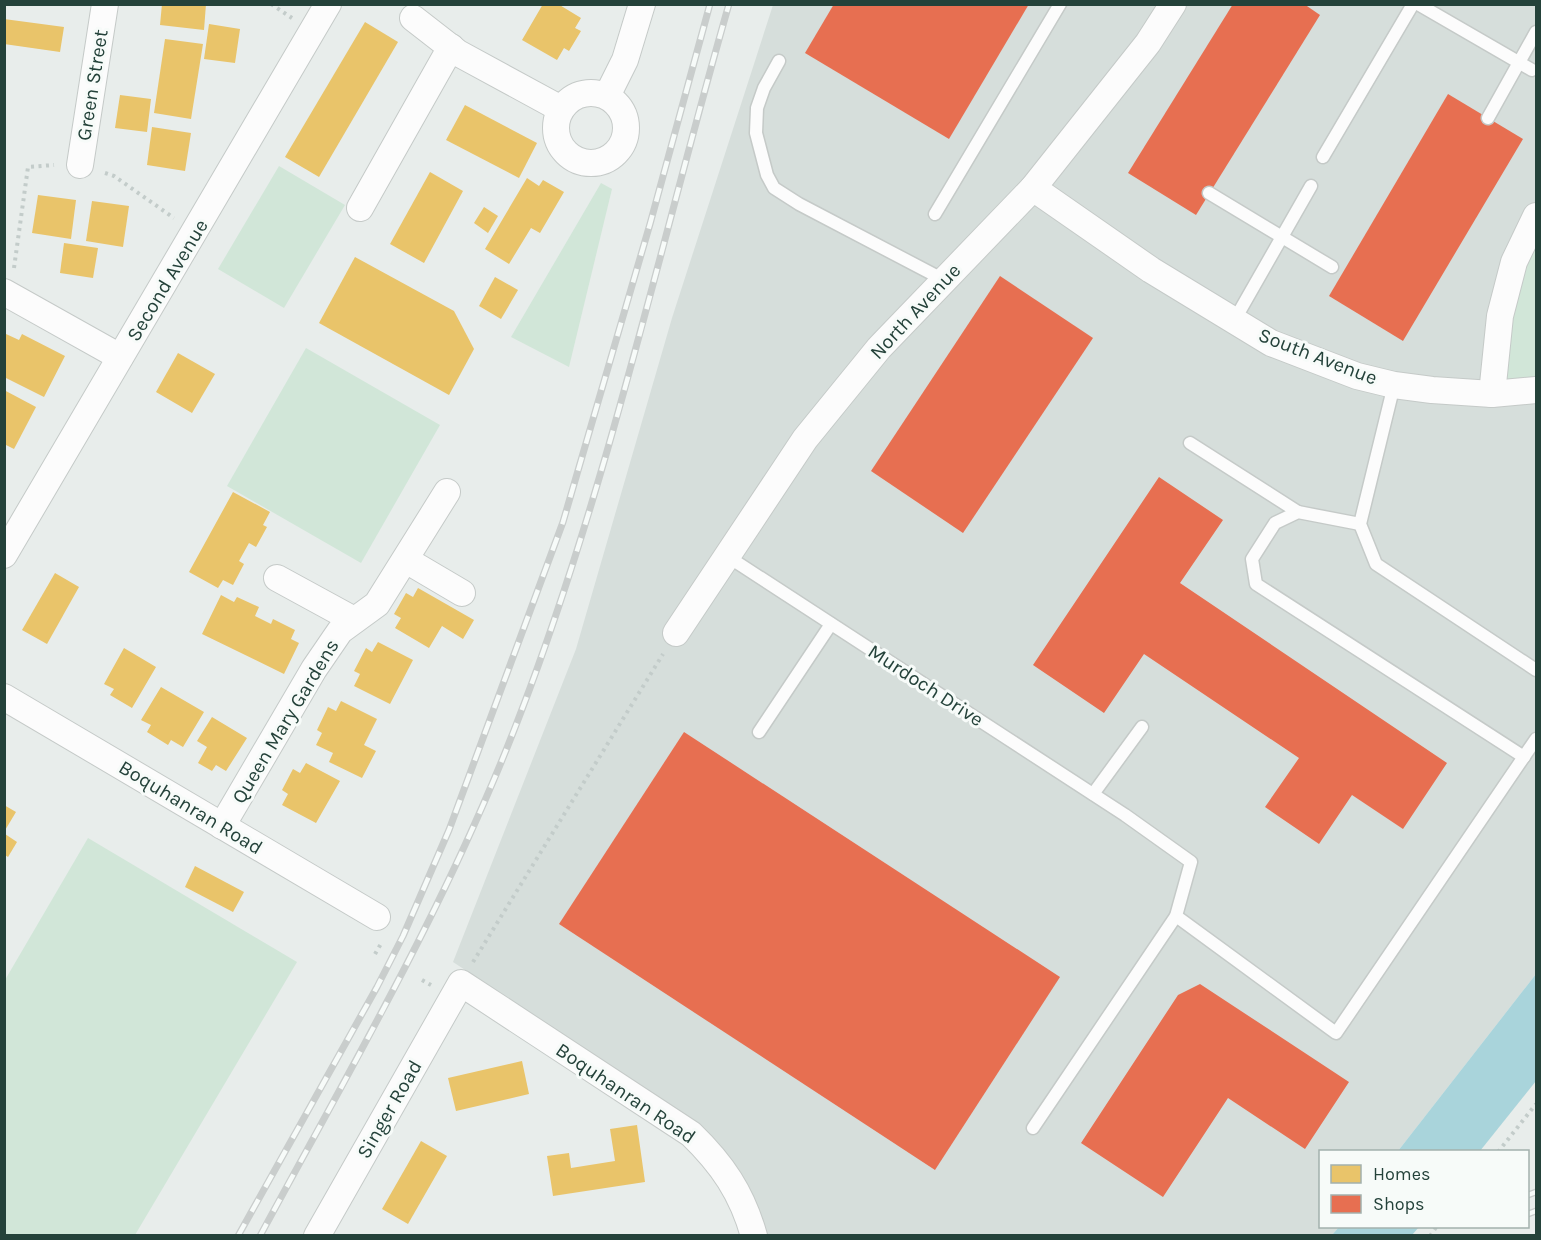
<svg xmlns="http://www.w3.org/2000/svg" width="1541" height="1240" viewBox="0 0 1541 1240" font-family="Karla,sans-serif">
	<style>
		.built { fill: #d6dedb }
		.green { fill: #d1e6d8 }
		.water { fill: #a9d4db }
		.homes { fill: #e9c46a }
		.shops { fill: #e76f51 }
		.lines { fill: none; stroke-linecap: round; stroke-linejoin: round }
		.lane-casing { stroke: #c5cac8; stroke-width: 15 }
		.street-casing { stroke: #c5cac8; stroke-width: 28 }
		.path { stroke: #c3ccca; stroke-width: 4; stroke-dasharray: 3 4.5; stroke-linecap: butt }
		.lane { stroke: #fcfcfc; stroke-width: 12 }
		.street { stroke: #fcfcfc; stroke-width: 26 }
		.rail-casing { stroke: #c9cdcc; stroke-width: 7 }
		.rail { stroke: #f7fbf9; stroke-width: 4.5; stroke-dasharray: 14; stroke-linecap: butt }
		.labels { text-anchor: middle; stroke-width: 6; stroke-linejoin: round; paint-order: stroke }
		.street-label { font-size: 20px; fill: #24423a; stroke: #f7fbf9 }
	</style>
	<rect width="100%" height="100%" fill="#e8edeb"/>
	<path class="built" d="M 773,5 L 1536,5 L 1536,974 L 1398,1151 L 1320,1152 L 1320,1226 L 1339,1227 L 1332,1235 L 763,1235 L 733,1164 L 711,1136 L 678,1110 L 453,962 L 576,649 L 672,318 Z"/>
	<g class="green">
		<path d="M 279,166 L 345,205 L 284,308 L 218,269 Z"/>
		<path d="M 601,183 L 612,189 L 569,367 L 511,337 Z"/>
		<path d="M 1536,216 L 1536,384 L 1492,394 Z"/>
		<path d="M 306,348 L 440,425 L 361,563 L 227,486 Z"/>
		<path d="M 88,838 L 297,962 L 135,1235 L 5,1235 L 5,980 Z"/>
	</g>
	<g class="water">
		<path d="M 1536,974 L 1536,1081 L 1480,1151 L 1398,1151 Z"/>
		<path d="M 1339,1227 L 1339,1226 L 1419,1227 L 1412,1235 L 1332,1235 Z"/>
	</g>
	<g class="homes">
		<path d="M 162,4 L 206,4 L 204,30 L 160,25 Z"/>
		<path d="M 543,4 L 558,4 L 581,18 L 575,28 L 581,31 L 569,51 L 564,48 L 557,60 L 522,40 Z"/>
		<path d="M 4,19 L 64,27 L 60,52 L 4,44 Z"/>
		<path d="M 365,22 L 398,42 L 319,177 L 285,157 Z"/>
		<path d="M 209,24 L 240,29 L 235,63 L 204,59 Z"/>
		<path d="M 165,39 L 203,44 L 191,119 L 154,113 Z"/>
		<path d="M 120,95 L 151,99 L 147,132 L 115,128 Z"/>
		<path d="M 465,105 L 537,143 L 519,178 L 446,140 Z"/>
		<path d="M 152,127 L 191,133 L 185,171 L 147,165 Z"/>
		<path d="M 430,172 L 463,191 L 424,263 L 390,244 Z"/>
		<path d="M 527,178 L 539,186 L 543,180 L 564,192 L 540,233 L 531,228 L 509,264 L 485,249 Z"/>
		<path d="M 38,195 L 76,200 L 71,239 L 32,233 Z"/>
		<path d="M 92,201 L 129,206 L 123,247 L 86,241 Z"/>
		<path d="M 484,207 L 498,216 L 488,233 L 474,223 Z"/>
		<path d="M 64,243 L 98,248 L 93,278 L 60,273 Z"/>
		<path d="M 355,257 L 454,311 L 474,349 L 449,395 L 319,323 Z"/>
		<path d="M 495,277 L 518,290 L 501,319 L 479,306 Z"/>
		<path d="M 6,334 L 19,340 L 22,334 L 65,356 L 44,397 L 4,377 Z"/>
		<path d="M 178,353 L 215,374 L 192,413 L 156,392 Z"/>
		<path d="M 4,390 L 36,407 L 14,449 L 4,444 Z"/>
		<path d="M 233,492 L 270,512 L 263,525 L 267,527 L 256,547 L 249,543 L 239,561 L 244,564 L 233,585 L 223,580 L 218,588 L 189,572 Z"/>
		<path d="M 55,573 L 79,587 L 47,644 L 22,630 Z"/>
		<path d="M 418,588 L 474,620 L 463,639 L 442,626 L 429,648 L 395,628 L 401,618 L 394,614 L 406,593 L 413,597 Z"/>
		<path d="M 221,595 L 234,602 L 237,597 L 259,607 L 255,616 L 271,624 L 273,619 L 295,630 L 291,639 L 299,643 L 284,674 L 202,634 Z"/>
		<path d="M 378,642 L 413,660 L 390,704 L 354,686 L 360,674 L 354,671 L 366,648 L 372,652 Z"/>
		<path d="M 124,648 L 156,667 L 132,708 L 110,695 L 114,689 L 104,684 Z"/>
		<path d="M 161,687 L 204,712 L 183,747 L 171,740 L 168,745 L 147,732 L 151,725 L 141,720 Z"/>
		<path d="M 341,701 L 377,719 L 364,745 L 376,751 L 362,778 L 329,762 L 333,753 L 316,745 L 322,733 L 317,730 L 328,707 L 336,711 Z"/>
		<path d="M 212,717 L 247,738 L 226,771 L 216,765 L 212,771 L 198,763 L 207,747 L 197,741 Z"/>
		<path d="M 306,763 L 340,781 L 316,823 L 282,805 L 288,794 L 282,790 L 293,769 L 300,773 Z"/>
		<path d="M 4,805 L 16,812 L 4,832 Z"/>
		<path d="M 5,834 L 17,842 L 8,857 L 5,855 Z"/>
		<path d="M 195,866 L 244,892 L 233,912 L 185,887 Z"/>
		<path d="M 522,1061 L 529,1094 L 456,1111 L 448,1078 Z"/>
		<path d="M 637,1125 L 645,1182 L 553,1196 L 547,1156 L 569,1153 L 571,1168 L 615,1161 L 610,1129 Z"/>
		<path d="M 421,1141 L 447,1156 L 408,1224 L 382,1209 Z"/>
	</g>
	<g class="shops">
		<path d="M 834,4 L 1029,4 L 949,139 L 805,53 Z"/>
		<path d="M 1233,4 L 1304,4 L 1320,15 L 1196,215 L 1128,173 Z"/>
		<path d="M 1448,94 L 1523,139 L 1403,341 L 1329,296 Z"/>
		<path d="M 1000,276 L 1093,338 L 963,533 L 871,471 Z"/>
		<path d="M 1159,477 L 1223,520 L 1180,583 L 1447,763 L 1403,829 L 1352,795 L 1319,844 L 1265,807 L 1299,758 L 1144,654 L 1104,713 L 1033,665 Z"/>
		<path d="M 684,732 L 1060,977 L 935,1170 L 559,924 Z"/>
		<path d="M 1200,984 L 1349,1082 L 1305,1149 L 1228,1098 L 1163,1197 L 1081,1143 L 1178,995 Z"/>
	</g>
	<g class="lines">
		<g class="lane-casing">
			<g id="lane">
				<path d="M 1418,4 L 1532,70"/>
				<path d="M 779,61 L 764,88 L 757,108 L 756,133 L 767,175 L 774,188 L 799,204 L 944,280"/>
				<path d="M 1488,118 L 1536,32"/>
				<path d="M 1323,157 L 1413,4"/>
				<path d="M 1209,193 L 1332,267"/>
				<path d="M 935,214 L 1060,4"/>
				<path d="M 1234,321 L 1311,186"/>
				<path d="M 1394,385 L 1360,524 L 1376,564 L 1536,670"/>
				<path d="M 1190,443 L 1298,512"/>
				<path d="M 1360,524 L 1298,512 L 1275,523 L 1252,559 L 1256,584 L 1524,757"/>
				<path d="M 727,556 L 1125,815 L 1191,862 L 1176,916 L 1033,1128"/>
				<path d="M 759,732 L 831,624"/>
				<path d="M 1093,794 L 1142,727"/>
				<path d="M 1176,916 L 1336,1033 L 1536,739"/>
			</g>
		</g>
		<g class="street-casing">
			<g id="street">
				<path d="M 413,18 L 458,53 L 561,109"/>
				<circle cx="591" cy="128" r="35"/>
				<path d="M 607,96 L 625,60 L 642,4"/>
				<path d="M 80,165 L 105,4"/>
				<path d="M 1033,188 L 1151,270 L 1271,343 L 1357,376 L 1394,385 L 1432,390 L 1492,394 L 1536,390"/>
				<path d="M 360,208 L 451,47"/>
				<path d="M 4,292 L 120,357"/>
				<path d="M 1492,394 L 1500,316 L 1514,262 L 1536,216"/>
				<path d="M 4,555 L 328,4"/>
				<path d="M 406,560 L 462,593"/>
				<path d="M 277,578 L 354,620"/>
				<path d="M 676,633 L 805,439 L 879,348 L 1033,188 L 1148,43 L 1173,4"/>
				<path d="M 4,697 L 377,917"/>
				<path d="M 222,826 L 314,669 L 340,631 L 377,604 L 447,492"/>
				<path d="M 317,1236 L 461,983 L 691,1134 C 722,1164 742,1193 754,1236"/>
			</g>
		</g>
		<g class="path">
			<path d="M 271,4 L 292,18"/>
			<path d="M 105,173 L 114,176 L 174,218"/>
			<path d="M 14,268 L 28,167 L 54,165"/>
			<path d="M 375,954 L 382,942"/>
			<path d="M 473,962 L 663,654"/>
			<path d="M 422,980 L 431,985"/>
			<path d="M 1498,1152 L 1536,1104"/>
			<path d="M 1430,1236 L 1437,1226"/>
		</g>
		<use href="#lane" class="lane"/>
		<use href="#street" class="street"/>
		<g class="rail-casing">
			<g id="rail">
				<path d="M 1528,1195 L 1536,1192"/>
				<path d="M 1528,1214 L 1536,1211"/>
				<path d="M 238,1236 L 377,987 L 403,936 L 449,830 L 563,522 L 650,224 L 710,4"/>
				<path d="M 260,1236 C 353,1064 452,895 521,712 C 609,482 661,241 729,4"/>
			</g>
		</g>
		<use href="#rail" class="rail"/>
	</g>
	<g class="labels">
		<g class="street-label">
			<text transform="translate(92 85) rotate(-81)" y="7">Green Street</text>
			<text transform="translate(167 280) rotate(-59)" y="7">Second Avenue</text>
			<text transform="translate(915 311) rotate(-47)" y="7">North Avenue</text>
			<text transform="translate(1318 356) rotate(21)" y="7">South Avenue</text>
			<text transform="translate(926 685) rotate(33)" y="7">Murdoch Drive</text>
			<text transform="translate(285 721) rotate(-59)" y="7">Queen Mary Gardens</text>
			<text transform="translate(191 807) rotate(31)" y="7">Boquhanran Road</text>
			<text transform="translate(626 1093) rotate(34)" y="7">Boquhanran Road</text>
			<text transform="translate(389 1109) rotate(-60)" y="7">Singer Road</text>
		</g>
	</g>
	<rect width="1541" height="1240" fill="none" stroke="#24423a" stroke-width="12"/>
	<rect x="1319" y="1150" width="210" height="78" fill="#f7fbf9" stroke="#a3b1ad" stroke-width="1.5"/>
	<rect x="1331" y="1165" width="30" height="18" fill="#e9c46a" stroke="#a3b1ad" stroke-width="1.5"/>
	<text x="1373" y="1180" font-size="18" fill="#24423a">Homes</text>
	<rect x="1331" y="1195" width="30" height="18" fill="#e76f51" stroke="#a3b1ad" stroke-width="1.5"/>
	<text x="1373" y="1210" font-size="18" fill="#24423a">Shops</text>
</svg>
